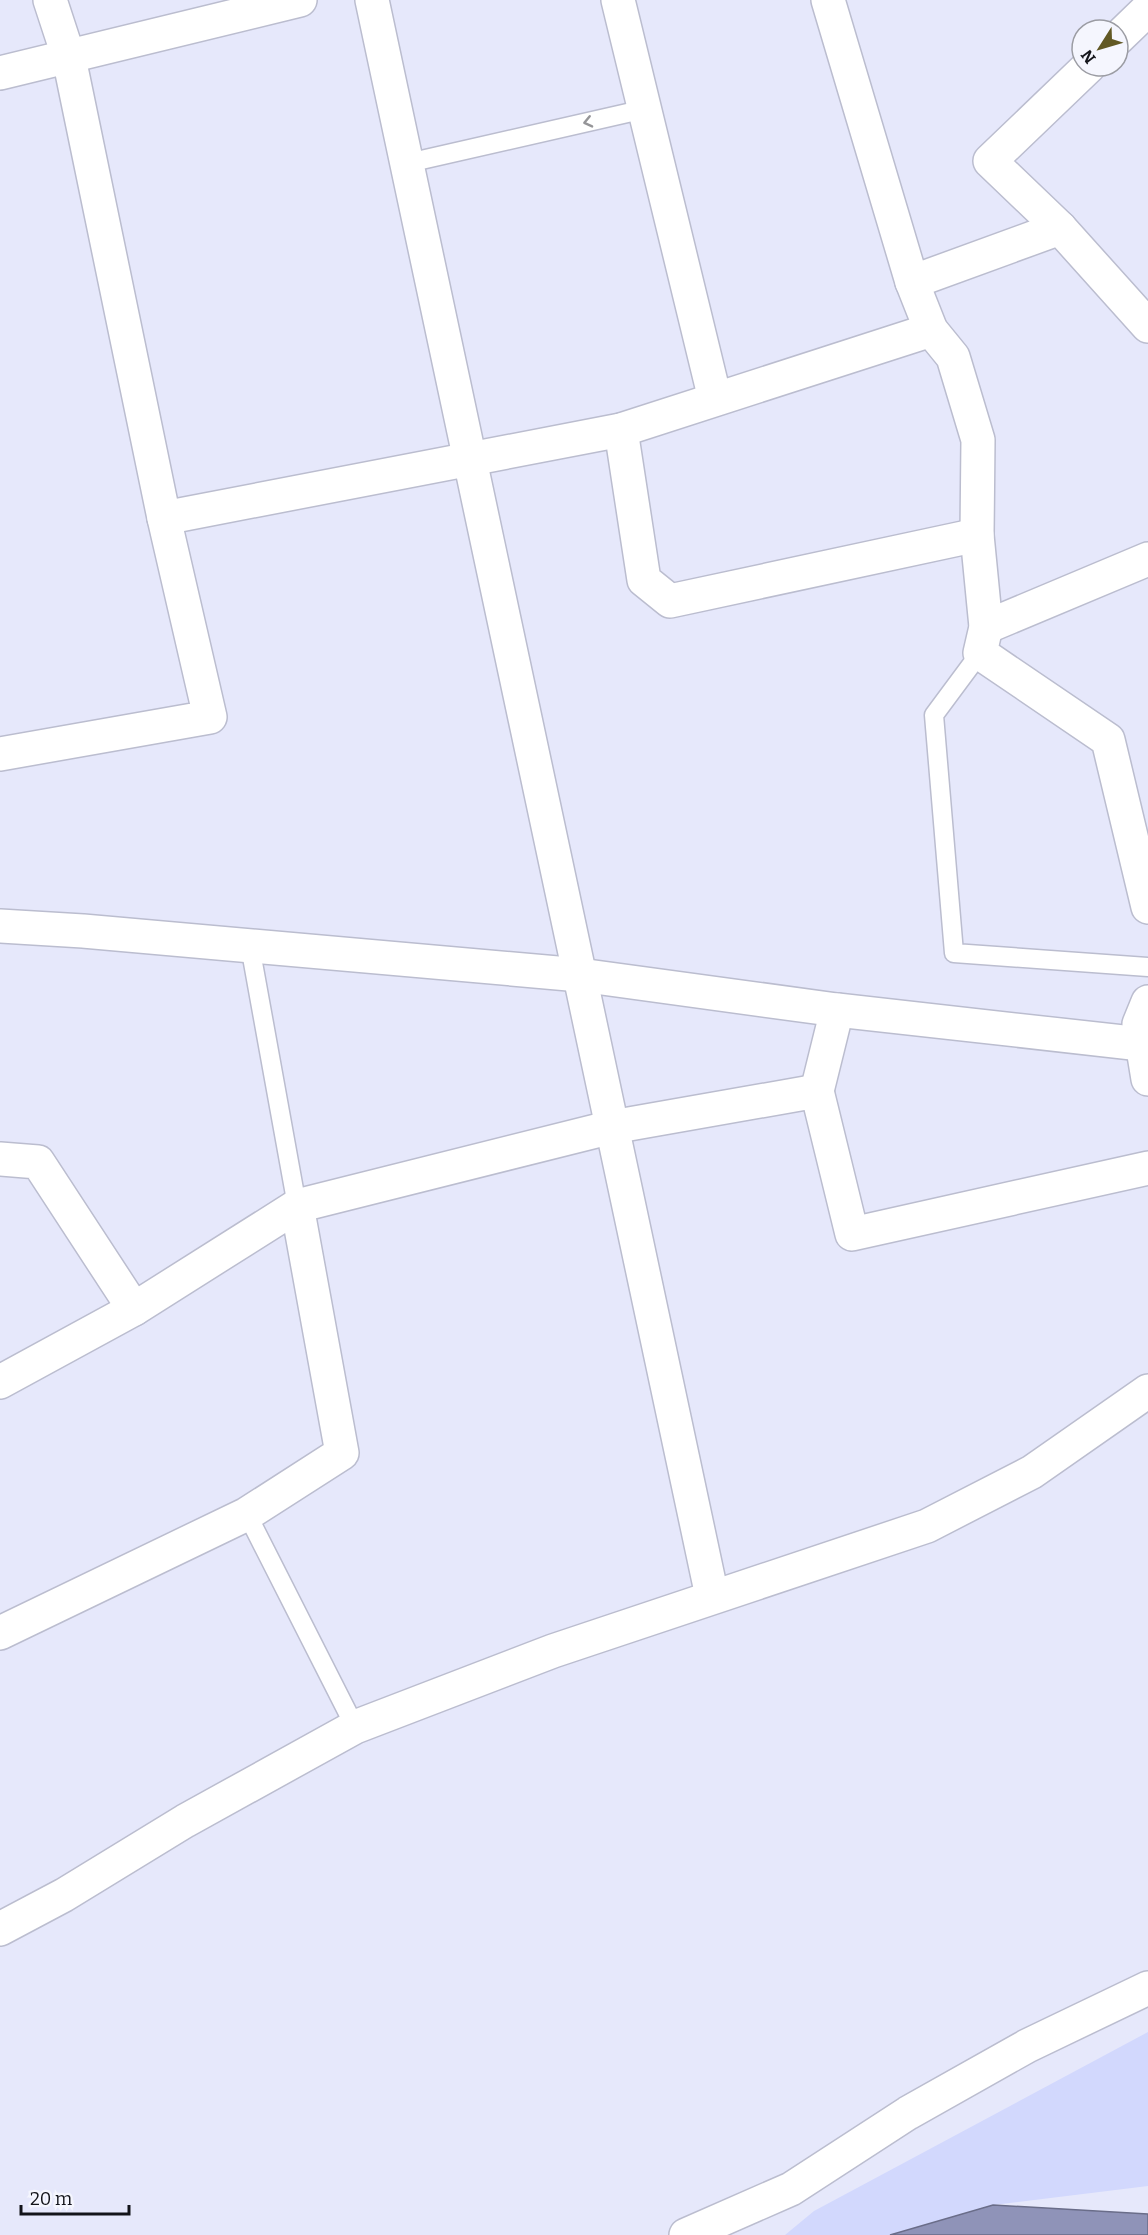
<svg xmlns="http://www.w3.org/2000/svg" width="1148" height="2235" viewBox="0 0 1148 2235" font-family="Bitter,serif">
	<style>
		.green { fill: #d2d8fd }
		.water { fill: #8f93b8; stroke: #6a6d89; stroke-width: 1.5 }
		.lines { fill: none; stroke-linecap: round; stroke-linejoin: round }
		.service-casing { stroke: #bbbdcf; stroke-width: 21 }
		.minor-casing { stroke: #bbbdcf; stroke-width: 36 }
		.tertiary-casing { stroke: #bbbdcf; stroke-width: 36 }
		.service { stroke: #fff; stroke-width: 18 }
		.minor { stroke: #fff; stroke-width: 33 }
		.tertiary { stroke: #fff; stroke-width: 33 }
		.oneway { stroke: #959598 }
	</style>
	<rect width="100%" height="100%" fill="#e6e8fb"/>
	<path class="green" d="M 1148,2032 L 1148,2186 L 993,2205 L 901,2235 L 785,2235 L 814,2211 Z"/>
	<path class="water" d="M 993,2205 L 1148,2214 L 1148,2235 L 890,2235 Z"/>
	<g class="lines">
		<g class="service-casing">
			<g id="service">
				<path d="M 408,163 L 645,109"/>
				<path d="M 980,653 L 934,715 L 954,953 L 1148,967"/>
				<path d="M 250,946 L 297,1206"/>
				<path d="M 247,1514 L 355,1727"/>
			</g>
		</g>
		<g class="minor-casing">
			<g id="minor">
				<path d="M 618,0 L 715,399"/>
				<path d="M 828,0 L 912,282 L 931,330 L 953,357 L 978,440 L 977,535 L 986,627 L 980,653 L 1108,740 L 1148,907"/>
				<path d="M 1118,38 L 1148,9"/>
				<path d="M 1089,66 L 990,161 L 1060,228 L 1148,326"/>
				<path d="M 912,282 L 1060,228"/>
				<path d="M 621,430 L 644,580 L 670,601 L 977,535"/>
				<path d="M 164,518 L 621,430 L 931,330"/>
				<path d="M 986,627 L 1148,559"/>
				<path d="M 0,754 L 210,717 L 164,518 L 69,58 L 50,0"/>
				<path d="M 0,926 L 83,931 L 580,975 L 837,1010 L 1141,1044"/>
				<path d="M 1148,1002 L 1139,1024 L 1148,1079"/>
				<path d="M 817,1091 L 837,1010"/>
				<path d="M 0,1159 L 38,1162 L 134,1309"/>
				<path d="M 0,1382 L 134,1309 L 297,1206 L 612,1127 L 817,1091 L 852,1234 L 1148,1168"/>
				<path d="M 0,1633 L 247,1514 L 342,1453 L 297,1206"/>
			</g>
		</g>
		<g class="tertiary-casing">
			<g id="tertiary">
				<path d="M 372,0 L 712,1596"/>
				<path d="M 0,73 L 300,0"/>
				<path d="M 0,1929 L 64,1895 L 185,1821 L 355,1727 L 553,1651 L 927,1526 L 1032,1472 L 1148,1391"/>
				<path d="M 686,2235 L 791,2189 L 908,2113 L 1027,2046 L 1148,1988"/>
			</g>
		</g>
		<use href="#service" class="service"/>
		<use href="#minor" class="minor"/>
		<use href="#tertiary" class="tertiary"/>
	</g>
	<defs><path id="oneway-chevron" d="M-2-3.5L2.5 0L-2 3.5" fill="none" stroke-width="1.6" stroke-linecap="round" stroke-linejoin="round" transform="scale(1.5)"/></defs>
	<use class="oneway" href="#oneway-chevron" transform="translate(588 122) rotate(167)"/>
	<g transform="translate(1100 48) rotate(233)"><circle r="28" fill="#f5f6fe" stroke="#9b9ca3" stroke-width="1.5"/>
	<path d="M0-4.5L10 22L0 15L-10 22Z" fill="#615824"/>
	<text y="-9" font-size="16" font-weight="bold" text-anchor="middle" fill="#13141a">N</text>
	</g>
	<path d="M21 2205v9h108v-9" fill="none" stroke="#13141a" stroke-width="3"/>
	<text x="30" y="2205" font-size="18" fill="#13141a" stroke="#f5f6fe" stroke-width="4.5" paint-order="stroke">20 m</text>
</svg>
